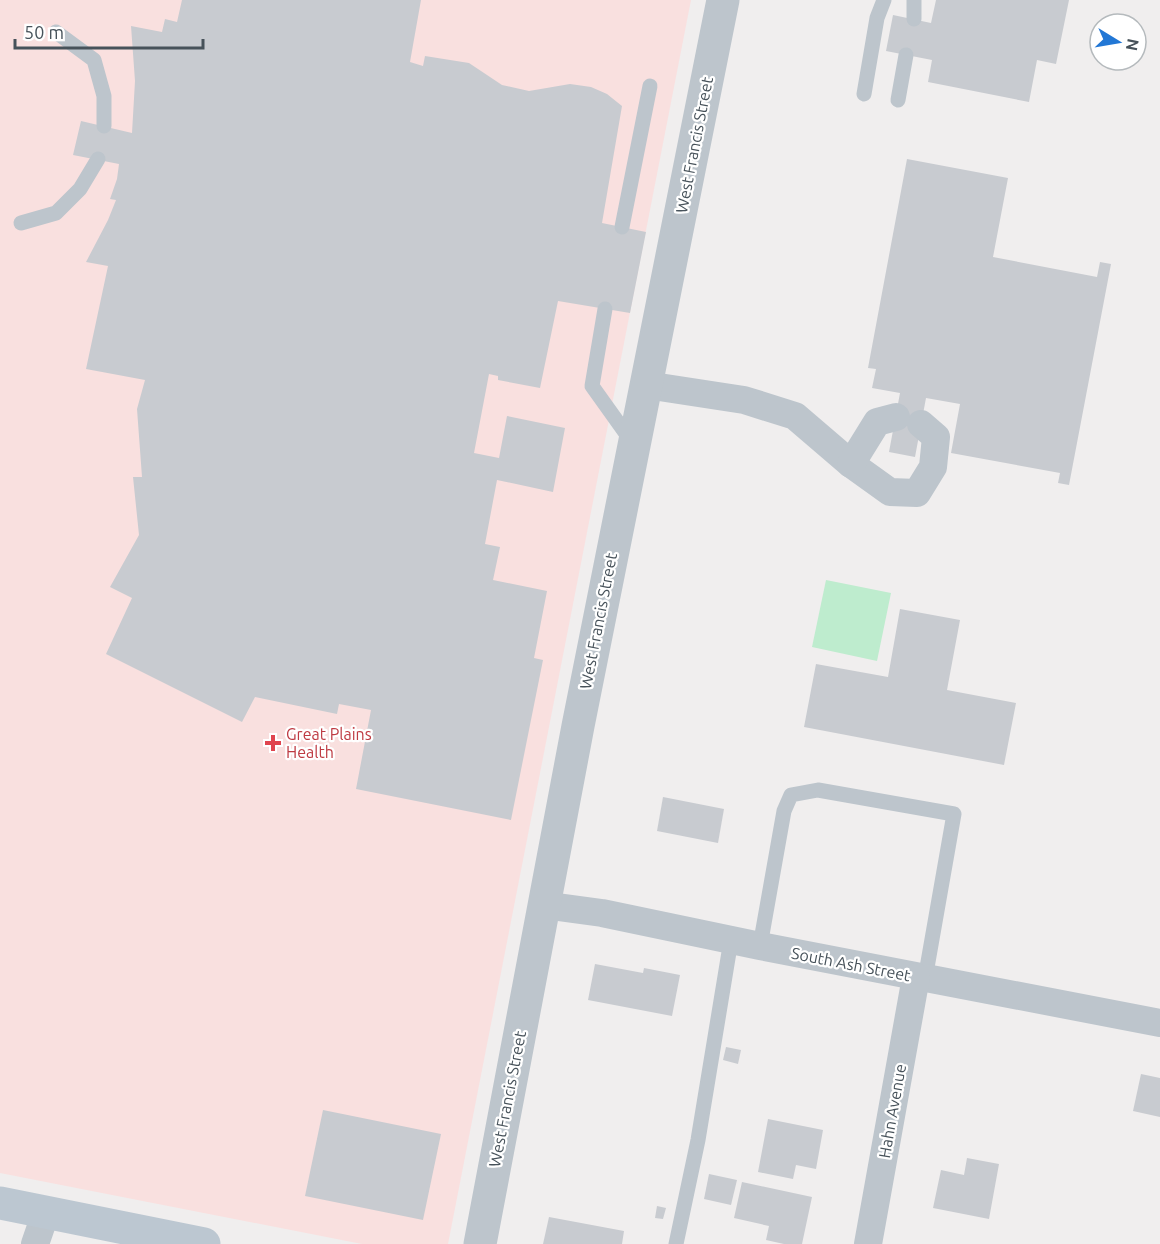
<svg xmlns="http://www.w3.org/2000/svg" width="1160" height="1244" viewBox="0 0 1160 1244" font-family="Ubuntu,sans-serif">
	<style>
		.medical { fill: #f9e0df }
		.green { fill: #beecce }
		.building { fill: #c8cbd0 }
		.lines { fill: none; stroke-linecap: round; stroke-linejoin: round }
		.service { stroke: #bdc5cc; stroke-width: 15 }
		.minor { stroke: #bdc5cc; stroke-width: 28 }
		.tertiary { stroke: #bdc5cc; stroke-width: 33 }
		.secondary { stroke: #bcc7d1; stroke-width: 33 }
		.health-dot { fill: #e0444e; stroke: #fff; stroke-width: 2 }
		.labels { text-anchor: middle; stroke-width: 4.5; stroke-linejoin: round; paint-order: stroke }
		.street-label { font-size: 16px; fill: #47525a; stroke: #fff }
		.health-label { font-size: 16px; fill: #be3a42; stroke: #fff; text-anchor: start }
	</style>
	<rect width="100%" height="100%" fill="#f0eeee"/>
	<path class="medical" d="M 0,0 L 691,0 L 448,1244 L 362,1244 L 0,1173 Z"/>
	<path class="green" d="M 826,580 L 891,593 L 877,661 L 812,647 Z"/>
	<g class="building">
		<path d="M 182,0 L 421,0 L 410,62 L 423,66 L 425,56 L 469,63 L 502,85 L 529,91 L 570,84 L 591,87 L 607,94 L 622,106 L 602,223 L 646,232 L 630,313 L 558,301 L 540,388 L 498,380 L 498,376 L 489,374 L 474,453 L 499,458 L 507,416 L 565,428 L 553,492 L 497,480 L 485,544 L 500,547 L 493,580 L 547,591 L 534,658 L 543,660 L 511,820 L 356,789 L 371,710 L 339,704 L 337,714 L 255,697 L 242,722 L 106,654 L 132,598 L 110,587 L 139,535 L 133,477 L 142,477 L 137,409 L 145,380 L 86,369 L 108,266 L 86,262 L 108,220 L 116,200 L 110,199 L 117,179 L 119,164 L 73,155 L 81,121 L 132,133 L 135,81 L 131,26 L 162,32 L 165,19 L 177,22 Z"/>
		<path d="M 936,0 L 1069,0 L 1056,64 L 1037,60 L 1029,102 L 928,82 L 932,60 L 886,51 L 893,15 L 931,23 Z"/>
		<path d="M 907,159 L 1008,178 L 993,257 L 1097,277 L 1100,262 L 1111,264 L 1069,485 L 1058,483 L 1060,473 L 951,453 L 960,404 L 926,398 L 915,457 L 889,452 L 900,393 L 872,388 L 876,369 L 868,368 Z"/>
		<path d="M 900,609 L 960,620 L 947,690 L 1016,703 L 1004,765 L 804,727 L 816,664 L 888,677 Z"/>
		<path d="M 663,797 L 724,809 L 718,843 L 657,831 Z"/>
		<path d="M 595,964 L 643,973 L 644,968 L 680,975 L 672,1016 L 588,1000 Z"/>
		<path d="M 726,1047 L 741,1050 L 738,1064 L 723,1060 Z"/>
		<path d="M 1141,1074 L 1160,1078 L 1160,1117 L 1133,1111 Z"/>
		<path d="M 323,1110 L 441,1134 L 423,1220 L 305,1196 Z"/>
		<path d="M 768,1119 L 823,1130 L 816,1169 L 796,1165 L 793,1179 L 758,1172 Z"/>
		<path d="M 967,1158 L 999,1164 L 989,1219 L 933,1208 L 941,1170 L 964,1175 Z"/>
		<path d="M 709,1174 L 737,1180 L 731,1205 L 704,1199 Z"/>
		<path d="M 742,1182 L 812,1197 L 802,1244 L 784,1244 L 766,1240 L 769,1226 L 734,1218 Z"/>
		<path d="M 657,1206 L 666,1208 L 663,1219 L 655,1218 Z"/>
		<path d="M 549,1217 L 624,1231 L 622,1244 L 543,1244 Z"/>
	</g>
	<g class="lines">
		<g class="service">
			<path d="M 914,19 L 914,0"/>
			<path d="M 56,32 L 94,60 L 104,96 L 104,126"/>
			<path d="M 864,94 L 877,18 L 884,0"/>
			<path d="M 898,100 L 906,55"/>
			<path d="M 21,223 L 56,213 L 80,189 L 98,159"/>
			<path d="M 622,227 L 650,86"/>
			<path d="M 605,309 L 592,386 L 632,442"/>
			<path d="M 760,946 L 784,811 L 791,795 L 818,790 L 954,814 L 925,979"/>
			<path d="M 676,1244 L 698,1140 L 731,940"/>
		</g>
		<g class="minor">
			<path d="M 646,385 L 744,400 L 795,416 L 851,464 L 890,492 L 917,493 L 933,467 L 936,437 L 921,424"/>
			<path d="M 851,464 L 877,422 L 896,417"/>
			<path d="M 543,905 L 602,913 L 760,946 L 1160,1023"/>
			<path d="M 35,1244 L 46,1212"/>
			<path d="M 868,1244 L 916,977"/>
		</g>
		<path class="tertiary" d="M 480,1244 L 578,726 L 723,0"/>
		<path class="secondary" d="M 0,1203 L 204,1244"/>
	</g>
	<path class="health-dot" d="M270 734h6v6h6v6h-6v6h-6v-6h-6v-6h6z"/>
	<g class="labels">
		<g class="street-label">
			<text transform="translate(694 145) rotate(-79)" y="6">West Francis Street</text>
			<text transform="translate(598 621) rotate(-79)" y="6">West Francis Street</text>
			<text transform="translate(851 964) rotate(11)" y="6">South Ash Street</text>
			<text transform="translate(507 1099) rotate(-79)" y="6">West Francis Street</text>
			<text transform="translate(892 1111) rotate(-80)" y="6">Hahn Avenue</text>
		</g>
		<g class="health-label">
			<text x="286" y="740">Great Plains<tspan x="286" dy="18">Health</tspan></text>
		</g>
	</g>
	<g transform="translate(1118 42) rotate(101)"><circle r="28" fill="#ffffff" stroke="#b5babd" stroke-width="1.5"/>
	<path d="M0-4.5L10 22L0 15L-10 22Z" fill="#2277d5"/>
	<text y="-9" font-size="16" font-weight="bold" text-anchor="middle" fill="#47525a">N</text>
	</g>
	<path d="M15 39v9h188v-9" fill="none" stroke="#47525a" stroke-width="3"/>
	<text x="24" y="39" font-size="18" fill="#47525a" stroke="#ffffff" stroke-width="4.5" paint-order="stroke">50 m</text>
</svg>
